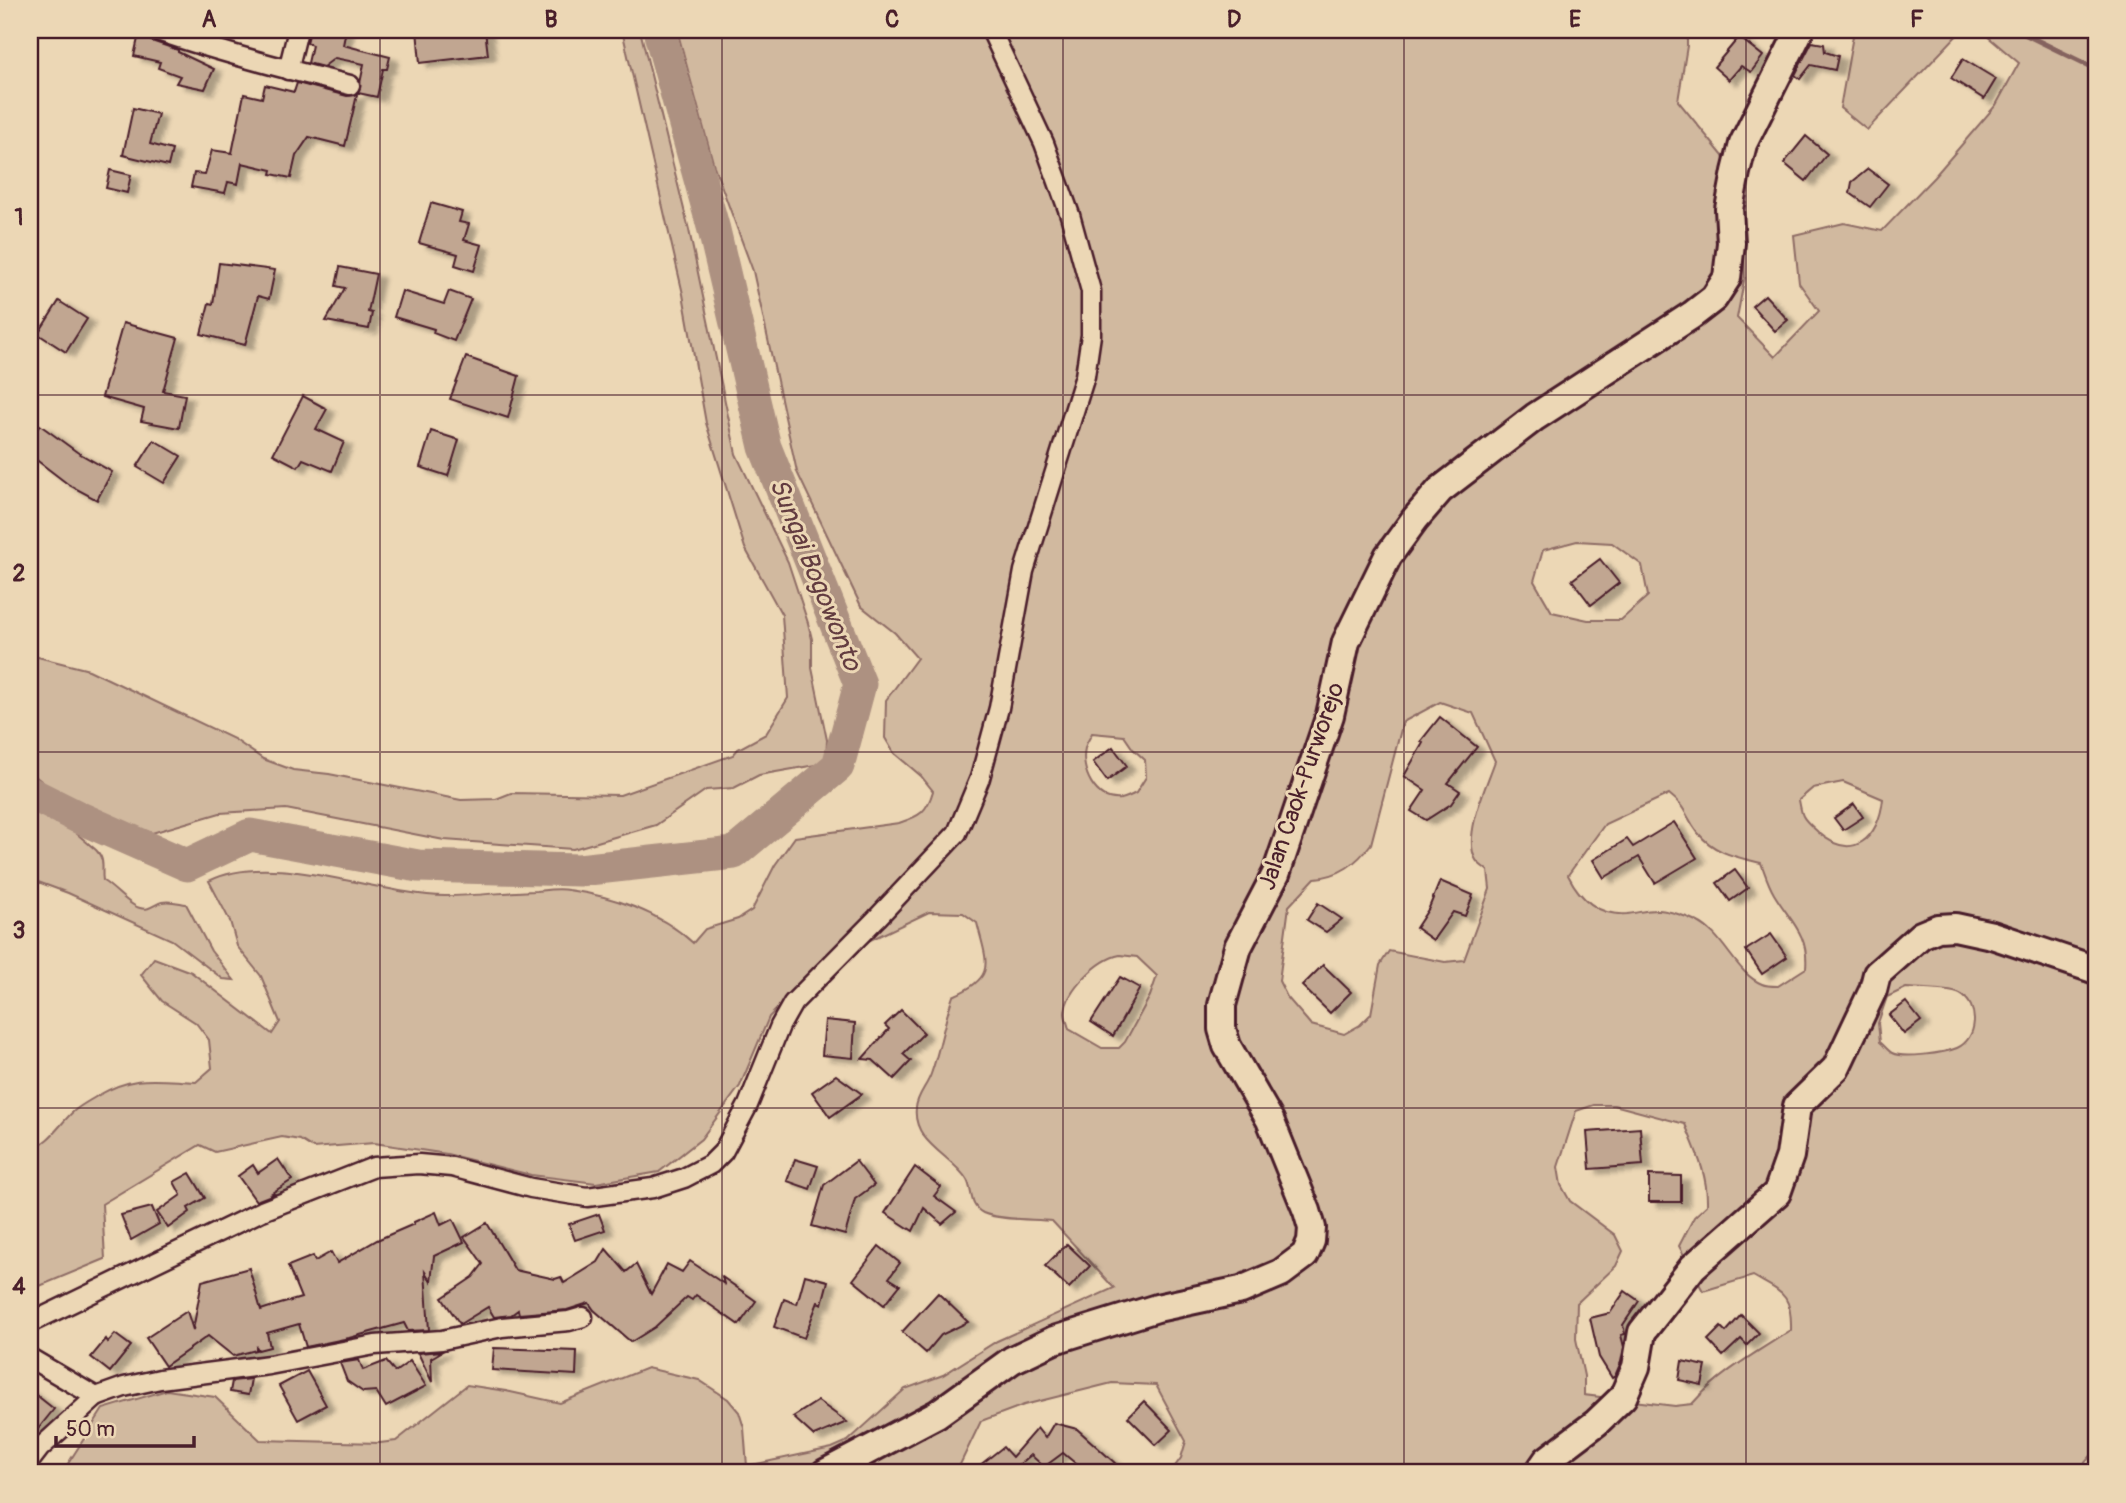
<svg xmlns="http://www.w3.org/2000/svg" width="2126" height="1503" viewBox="0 0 2126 1503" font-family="Pangolin,sans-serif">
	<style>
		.green { fill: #d1b99f; stroke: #8e6c65; stroke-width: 2; fill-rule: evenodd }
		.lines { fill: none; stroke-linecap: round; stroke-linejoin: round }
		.stream { stroke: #85635f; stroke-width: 5 }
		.river { stroke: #ad9181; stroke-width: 33 }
		.building { fill: #c1a691; stroke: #4a1f2b; stroke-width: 2; filter: url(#shadow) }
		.street-casing { stroke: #4a1f2b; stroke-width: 23 }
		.secondary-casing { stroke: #4a1f2b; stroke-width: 32 }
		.street { stroke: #ecd7b5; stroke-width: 18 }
		.secondary { stroke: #ecd7b5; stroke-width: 26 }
		.grid { fill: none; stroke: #4a1f2b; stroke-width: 2; stroke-opacity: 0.55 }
		.labels { text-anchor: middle; stroke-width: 6; stroke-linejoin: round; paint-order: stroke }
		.street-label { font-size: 24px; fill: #4a1f2b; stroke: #ecd7b5 }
		.water-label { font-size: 26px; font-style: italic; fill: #633c40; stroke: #ecd7b5 }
		.neatline { fill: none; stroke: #4a1f2b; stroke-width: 2.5 }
		.grid-label { font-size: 23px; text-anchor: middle; font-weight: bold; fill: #4a1f2b }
	</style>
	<defs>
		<filter id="shadow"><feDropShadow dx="8" dy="4.5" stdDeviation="2" flood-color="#0004"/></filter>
	</defs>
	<rect width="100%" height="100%" fill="#ecd7b5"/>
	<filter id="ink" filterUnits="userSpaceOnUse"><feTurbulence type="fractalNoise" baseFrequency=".0143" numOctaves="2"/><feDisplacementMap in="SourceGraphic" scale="14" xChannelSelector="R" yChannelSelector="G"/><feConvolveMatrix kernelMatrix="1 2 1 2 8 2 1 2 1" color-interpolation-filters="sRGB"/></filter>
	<g filter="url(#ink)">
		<g class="green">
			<path d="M 622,30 L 640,30 L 689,230 L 736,454 L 788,562 L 808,623 L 812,639 L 812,668 L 827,740 L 826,757 L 821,764 L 759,775 L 734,788 L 706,790 L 656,825 L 573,849 L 444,840 L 286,809 L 220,813 L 152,833 L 96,813 L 55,792 L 30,772 L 30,655 L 89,670 L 234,739 L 263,759 L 293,770 L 329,774 L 461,800 L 496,799 L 511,793 L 620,795 L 733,755 L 738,749 L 766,734 L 788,698 L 782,615 L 745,548 L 706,423 L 683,294 Z"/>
			<path d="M 677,30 L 1687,30 L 1687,46 L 1678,101 L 1723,156 L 1744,230 L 1745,276 L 1737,318 L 1775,357 L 1819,311 L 1799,283 L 1794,235 L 1844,223 L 1882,231 L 1934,177 L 1996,105 L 2019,63 L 1980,30 L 2096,30 L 2096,1450 L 2076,1473 L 1170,1473 L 1181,1458 L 1186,1441 L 1156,1385 L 1112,1383 L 1024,1405 L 981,1421 L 956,1473 L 62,1473 L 103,1409 L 167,1390 L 215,1397 L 260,1440 L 380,1443 L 396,1441 L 467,1385 L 506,1391 L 560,1403 L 647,1368 L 699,1380 L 728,1399 L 739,1412 L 744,1428 L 747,1466 L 832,1448 L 848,1441 L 905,1389 L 943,1375 L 997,1341 L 1114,1288 L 1052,1221 C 1034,1219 998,1220 983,1213 C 969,1206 973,1191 967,1180 C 953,1156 912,1143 916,1108 C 917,1095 927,1086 931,1074 C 940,1049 944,1022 953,996 C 997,977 987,963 977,923 L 963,913 L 929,912 L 822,963 L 769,1017 L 740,1086 L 701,1139 L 659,1172 L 596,1183 L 531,1175 L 447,1154 L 374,1143 L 313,1148 L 300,1140 L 282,1137 L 215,1152 L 200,1145 L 102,1204 L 105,1259 L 30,1290 L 30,1148 C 49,1145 60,1123 74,1111 C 81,1105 89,1101 97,1096 C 135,1074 154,1080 196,1082 L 212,1068 L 209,1040 L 196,1023 L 162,1001 L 141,975 L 154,958 L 191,972 L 272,1034 L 280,1022 L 261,976 L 237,946 L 230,921 L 209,881 C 271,849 377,895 445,896 C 475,896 506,892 536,891 C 546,890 558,888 568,890 C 612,896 660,912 693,943 L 705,929 L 738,919 L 752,910 L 775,865 L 795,837 L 899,823 C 920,816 927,812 933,791 L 921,776 L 894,753 L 885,738 L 886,700 L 917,658 L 895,633 L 861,606 L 797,472 L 753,271 L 714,166 ZM 1577,541 L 1612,543 L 1642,565 L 1648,596 L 1621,620 L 1588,620 L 1552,612 L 1534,581 L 1543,550 ZM 1440,702 L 1473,713 L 1495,761 C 1487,784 1462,837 1476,860 C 1478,864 1485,868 1488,871 L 1490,889 L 1464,960 L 1445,962 L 1389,951 L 1380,965 L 1371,1014 L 1360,1025 L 1344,1034 L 1311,1025 L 1287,997 L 1279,981 L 1289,906 L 1315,878 C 1340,876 1356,864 1371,844 L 1403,722 ZM 1092,733 L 1124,736 L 1133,749 L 1145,760 L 1146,777 L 1136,793 C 1132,795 1126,798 1121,799 C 1095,802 1080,770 1085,748 C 1086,743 1090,738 1092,733 ZM 1843,782 L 1883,799 C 1879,838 1853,863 1818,832 C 1814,828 1806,822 1803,816 C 1801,812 1800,805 1799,800 L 1813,788 ZM 1669,794 C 1687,808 1685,816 1698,833 C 1715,854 1737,857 1761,863 C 1765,873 1768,884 1774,894 C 1790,921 1809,934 1806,968 L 1778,986 C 1773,986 1766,986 1762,984 C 1735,973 1724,934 1696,921 C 1686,916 1670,911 1659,910 C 1649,909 1637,913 1627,914 C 1598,916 1580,899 1568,875 L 1605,824 ZM 1120,955 L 1137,957 L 1157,976 L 1150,996 L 1125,1042 L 1119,1048 L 1102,1048 L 1069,1029 C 1068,1024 1065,1018 1065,1013 C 1066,990 1099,959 1120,955 ZM 1906,988 C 1919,989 1949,989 1960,994 C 1980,1005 1978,1039 1957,1048 C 1945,1053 1903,1059 1892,1053 C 1888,1051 1884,1045 1880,1042 L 1878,1023 L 1887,997 ZM 1594,1105 L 1614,1105 L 1685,1124 C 1696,1151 1708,1175 1707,1205 L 1694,1217 L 1679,1246 L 1703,1291 L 1753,1276 C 1782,1293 1792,1293 1791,1330 C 1757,1352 1719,1373 1692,1404 L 1675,1406 L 1584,1395 L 1584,1376 L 1576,1339 L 1577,1303 L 1616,1266 L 1623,1251 L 1615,1235 L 1570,1201 L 1561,1185 L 1558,1167 L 1576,1111 Z"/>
			<path d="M 1854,30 L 1962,30 L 1867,130 L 1840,108 Z"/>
			<path d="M 30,802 L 49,810 L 96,850 C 106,860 101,868 103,881 C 115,888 129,906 140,908 C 149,911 155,904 162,902 C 170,900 179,903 186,904 L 211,951 L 234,980 L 223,979 L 172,940 L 68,893 L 30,879 Z"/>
		</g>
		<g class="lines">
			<path class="stream" d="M 2016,30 L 2096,69"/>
			<path class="river" d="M 30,793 L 78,817 L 187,865 L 250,835 L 418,866 L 579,870 L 734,853 L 838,766 L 860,684 L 765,447 L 714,230 L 659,30"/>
		</g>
		<g class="building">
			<path d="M 310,30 L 346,30 L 343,45 L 390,57 L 387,69 L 383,69 L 377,97 L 358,93 L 364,64 L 335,58 L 323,67 L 308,63 L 312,45 L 307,43 Z"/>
			<path d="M 417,30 L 485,30 L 488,55 L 420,63 Z"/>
			<path d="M 139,34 L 145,35 L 151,41 L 178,50 L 178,52 L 214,69 L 205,89 L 176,83 L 180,76 L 158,68 L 160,62 L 134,56 Z"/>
			<path d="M 1739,37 L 1763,56 L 1751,72 L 1741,66 L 1729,80 L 1714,67 Z"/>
			<path d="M 1812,42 L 1824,44 L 1825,52 L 1838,56 L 1835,70 L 1811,65 L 1800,79 L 1795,75 Z"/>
			<path d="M 1963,59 L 1996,79 L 1984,99 L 1951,78 Z"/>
			<path d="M 297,83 L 347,96 L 357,95 L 345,146 L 309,137 L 296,156 L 291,178 L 271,174 L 272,170 L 242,163 L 238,184 L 228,182 L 225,193 L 191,187 L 194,173 L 205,174 L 212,150 L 232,153 L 244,94 L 262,98 L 265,85 L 294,92 Z"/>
			<path d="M 133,108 L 158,114 L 150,144 L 172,150 L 168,166 L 123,155 Z"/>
			<path d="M 1806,136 L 1827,154 L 1806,181 L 1784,163 Z"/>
			<path d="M 1868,169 L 1888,184 L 1870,207 L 1850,193 L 1852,182 Z"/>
			<path d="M 110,170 L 131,175 L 127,193 L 106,188 Z"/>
			<path d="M 431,203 L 462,212 L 459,222 L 469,224 L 464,240 L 482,245 L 474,271 L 455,265 L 458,254 L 419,243 Z"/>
			<path d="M 219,263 L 275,270 L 269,299 L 258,296 L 245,345 L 201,334 L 209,303 L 213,304 Z"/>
			<path d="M 340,267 L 376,274 L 368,312 L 372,313 L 369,329 L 326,321 L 345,288 L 336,286 Z"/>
			<path d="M 402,291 L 444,304 L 449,291 L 471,299 L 454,341 L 433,333 L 434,329 L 394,317 Z"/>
			<path d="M 1765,295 L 1788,320 L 1775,331 L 1752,306 Z"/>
			<path d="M 59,301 L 87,319 L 66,352 L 38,334 Z"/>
			<path d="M 123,323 L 178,338 L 163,391 L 185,395 L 179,428 L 141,421 L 144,409 L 102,397 Z"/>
			<path d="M 466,357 L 519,376 L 508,418 L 450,399 Z"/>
			<path d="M 303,396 L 327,409 L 316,429 L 344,442 L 332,471 L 303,459 L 298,467 L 273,454 Z"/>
			<path d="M 40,425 L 77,452 L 112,472 L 97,500 L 69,485 L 30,455 L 30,439 Z"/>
			<path d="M 431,431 L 459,440 L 448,476 L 420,467 Z"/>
			<path d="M 154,440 L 181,456 L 164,483 L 137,467 Z"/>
			<path d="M 1600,559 L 1619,583 L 1591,605 L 1572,580 Z"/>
			<path d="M 1440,717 L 1477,747 L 1448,783 L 1460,791 L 1451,804 L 1426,820 L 1411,811 L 1425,790 L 1404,776 L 1423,743 L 1421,741 Z"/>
			<path d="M 1113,747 L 1127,766 L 1107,781 L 1093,762 Z"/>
			<path d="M 1854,804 L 1863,817 L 1843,830 L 1834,818 Z"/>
			<path d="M 1674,822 L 1697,858 L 1655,883 L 1639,857 L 1604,878 L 1593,860 L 1627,839 L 1633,847 Z"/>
			<path d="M 1735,870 L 1748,888 L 1730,901 L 1717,883 Z"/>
			<path d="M 1440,881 L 1473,895 L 1465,916 L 1453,912 L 1433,940 L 1416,928 L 1429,908 Z"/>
			<path d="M 1318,903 L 1342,919 L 1326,932 L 1307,920 Z"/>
			<path d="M 1771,934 L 1787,957 L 1762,974 L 1746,950 Z"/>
			<path d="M 1323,965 L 1351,992 L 1330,1013 L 1302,986 Z"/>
			<path d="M 1120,977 L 1140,988 L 1113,1036 L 1091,1022 Z"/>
			<path d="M 1906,1002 L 1921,1021 L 1904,1034 L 1889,1015 Z"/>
			<path d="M 901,1010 L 924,1033 L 903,1054 L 911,1061 L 894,1079 L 873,1060 L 862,1059 L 889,1029 L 885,1025 Z"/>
			<path d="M 825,1020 L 855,1023 L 853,1058 L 822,1055 Z"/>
			<path d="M 836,1075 L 862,1094 L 830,1117 L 812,1092 Z"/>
			<path d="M 1640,1128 L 1643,1165 L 1590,1169 L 1587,1132 Z"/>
			<path d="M 278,1159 L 292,1180 L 272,1193 L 274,1194 L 256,1201 L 238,1176 L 253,1165 L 258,1173 Z"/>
			<path d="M 795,1159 L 818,1166 L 810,1189 L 787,1181 Z"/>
			<path d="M 856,1161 L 874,1185 L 855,1199 L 845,1235 L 812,1226 L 824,1185 Z"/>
			<path d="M 915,1167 L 941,1187 L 934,1196 L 956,1212 L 942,1224 L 924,1208 L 913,1231 L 885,1213 Z"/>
			<path d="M 190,1173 L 205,1198 L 188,1208 L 190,1212 L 168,1228 L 157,1212 L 181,1195 L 174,1182 Z"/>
			<path d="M 1649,1175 L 1681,1176 L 1681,1202 L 1649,1202 Z"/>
			<path d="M 152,1207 L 159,1224 L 131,1240 L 121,1215 Z"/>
			<path d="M 436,1212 L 441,1225 L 453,1219 L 464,1242 L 434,1256 L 431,1281 L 425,1272 L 429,1330 L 408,1331 L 404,1323 L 349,1338 L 306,1347 L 299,1324 L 267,1333 L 270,1347 L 258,1350 L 256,1346 L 256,1350 L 233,1356 L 208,1336 L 165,1366 L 146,1338 L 187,1311 L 193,1330 L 202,1281 L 249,1268 L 261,1310 L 270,1307 L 301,1298 L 288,1266 L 313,1256 L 315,1261 L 331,1252 L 337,1263 L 377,1240 L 414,1224 L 414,1222 Z"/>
			<path d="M 599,1214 L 605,1230 L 575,1240 L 569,1224 Z"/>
			<path d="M 487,1223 L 515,1270 L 555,1279 L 561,1277 L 564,1283 L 598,1262 L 606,1249 L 626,1272 L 636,1264 L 651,1294 L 667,1264 L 682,1272 L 690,1261 L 724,1284 L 722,1277 L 756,1301 L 739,1325 L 696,1295 L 692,1300 L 687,1297 L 655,1327 L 631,1342 L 594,1310 L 589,1303 L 567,1310 L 519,1314 L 518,1310 L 511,1315 L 494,1317 L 488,1307 L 460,1324 L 442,1298 L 473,1277 L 483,1264 L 464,1237 Z"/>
			<path d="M 1067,1244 L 1090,1266 L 1069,1288 L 1045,1266 Z"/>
			<path d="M 879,1246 L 900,1263 L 889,1278 L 900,1285 L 884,1305 L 853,1280 Z"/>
			<path d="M 805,1275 L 828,1281 L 822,1304 L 818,1302 L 804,1338 L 774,1327 L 784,1299 L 797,1304 Z"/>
			<path d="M 1625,1291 L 1639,1301 L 1623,1325 L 1625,1334 L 1621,1335 L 1624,1347 L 1621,1362 L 1615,1376 L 1612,1378 L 1599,1357 L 1590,1318 L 1610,1313 Z"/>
			<path d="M 938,1293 L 968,1322 L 941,1335 L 926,1353 L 902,1332 Z"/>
			<path d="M 1741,1315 L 1759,1333 L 1747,1345 L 1741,1339 L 1723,1356 L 1708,1340 L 1721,1327 L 1726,1332 Z"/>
			<path d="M 115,1334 L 131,1346 L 110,1372 L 91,1357 L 106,1339 L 108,1342 Z"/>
			<path d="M 494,1348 L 577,1351 L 576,1375 L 492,1370 Z"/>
			<path d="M 443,1351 L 431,1358 L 432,1382 L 418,1353 Z"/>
			<path d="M 359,1360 L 363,1370 L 386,1361 L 395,1372 L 410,1361 L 426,1386 L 386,1407 L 376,1391 L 363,1392 L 347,1381 L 340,1363 Z"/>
			<path d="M 1682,1361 L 1706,1366 L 1702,1385 L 1679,1380 Z"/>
			<path d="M 307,1371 L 326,1405 L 298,1420 L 279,1386 Z"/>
			<path d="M 251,1379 L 248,1395 L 230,1392 L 232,1381 Z"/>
			<path d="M 30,1390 L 54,1409 L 30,1439 Z"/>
			<path d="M 818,1401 L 847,1422 L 814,1436 L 793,1417 Z"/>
			<path d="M 1144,1401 L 1172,1430 L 1156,1445 L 1128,1417 Z"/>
			<path d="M 1054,1423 L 1077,1429 L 1115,1463 L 1105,1473 L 1087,1473 L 1063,1453 L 1044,1467 L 1031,1455 L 1009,1473 L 970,1473 L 1003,1447 L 1012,1457 L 1037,1428 L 1045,1438 Z"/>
		</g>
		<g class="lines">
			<g class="street-casing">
				<g id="street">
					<path d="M 155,30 C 219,52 284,69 350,85"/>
					<path d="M 288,70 L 298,30"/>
					<path d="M 30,1323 L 262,1211 L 374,1167 L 419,1164 L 452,1167 L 531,1188 L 587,1197 L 653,1188 L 684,1178 L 711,1164 L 723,1152 L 748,1105 L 780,1026 L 793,1003 L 877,918 L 957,833 L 980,778 L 999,708 L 1024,571 L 1085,376 L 1091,335 L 1091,291 L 1070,215 L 1044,143 L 991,30"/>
					<path d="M 30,1358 L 96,1397 L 124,1387 L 160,1379 L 269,1365 L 375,1345 L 442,1340 L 502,1327 L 569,1321 L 583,1317"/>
					<path d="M 30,1461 L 40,1448 L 96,1397"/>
				</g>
			</g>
			<g class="secondary-casing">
				<g id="secondary">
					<path d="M 825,1473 L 937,1414 L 1012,1360 L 1054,1340 L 1157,1308 L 1241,1290 L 1281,1273 L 1305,1255 L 1311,1241 L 1312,1228 L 1307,1211 L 1270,1120 L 1227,1046 L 1222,1029 L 1222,1005 L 1238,947 L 1276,874 L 1330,715 L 1346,642 L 1388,556 L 1415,519 L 1440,490 L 1535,417 L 1692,315 L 1714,298 L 1727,278 L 1731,243 L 1729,209 L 1736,172 L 1743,144 L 1800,30"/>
					<path d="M 1538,1473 L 1547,1460 L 1596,1423 L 1623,1397 L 1636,1367 L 1642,1332 L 1693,1267 L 1777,1193 L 1790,1156 L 1797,1106 L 1836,1068 L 1873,990 L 1877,974 L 1921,935 L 1938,928 L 1955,927 L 1992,935 L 2096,970"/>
				</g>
			</g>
			<use href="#street" class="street"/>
			<use href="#secondary" class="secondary"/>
		</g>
	</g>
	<path class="grid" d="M 380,30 L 380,1473M 722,30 L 722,1473M 1063,30 L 1063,1473M 1404,30 L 1404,1473M 1746,30 L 1746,1473M 30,395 L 2096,395M 30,752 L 2096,752M 30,1108 L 2096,1108"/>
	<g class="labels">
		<g class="street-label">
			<text transform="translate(1301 786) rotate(-71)" y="8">Jalan Caok-Purworejo</text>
		</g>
		<g class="water-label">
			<text transform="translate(816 574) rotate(68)" y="9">Sungai Bogowonto</text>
		</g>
	</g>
	<rect width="2126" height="1503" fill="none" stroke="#ecd7b5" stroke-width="77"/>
	<path d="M56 1436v10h138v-10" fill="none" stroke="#4a1f2b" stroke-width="3.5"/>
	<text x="66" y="1436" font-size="21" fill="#4a1f2b" stroke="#ecd7b5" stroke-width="5" paint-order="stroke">50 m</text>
	<rect x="38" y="38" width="2050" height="1426" class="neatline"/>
	<g class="grid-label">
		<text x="209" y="27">A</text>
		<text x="551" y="27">B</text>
		<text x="892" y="27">C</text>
		<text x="1234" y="27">D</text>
		<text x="1575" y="27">E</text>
		<text x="1917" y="27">F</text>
		<text x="19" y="225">1</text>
		<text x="19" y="581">2</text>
		<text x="19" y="938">3</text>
		<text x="19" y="1294">4</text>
	</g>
</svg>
